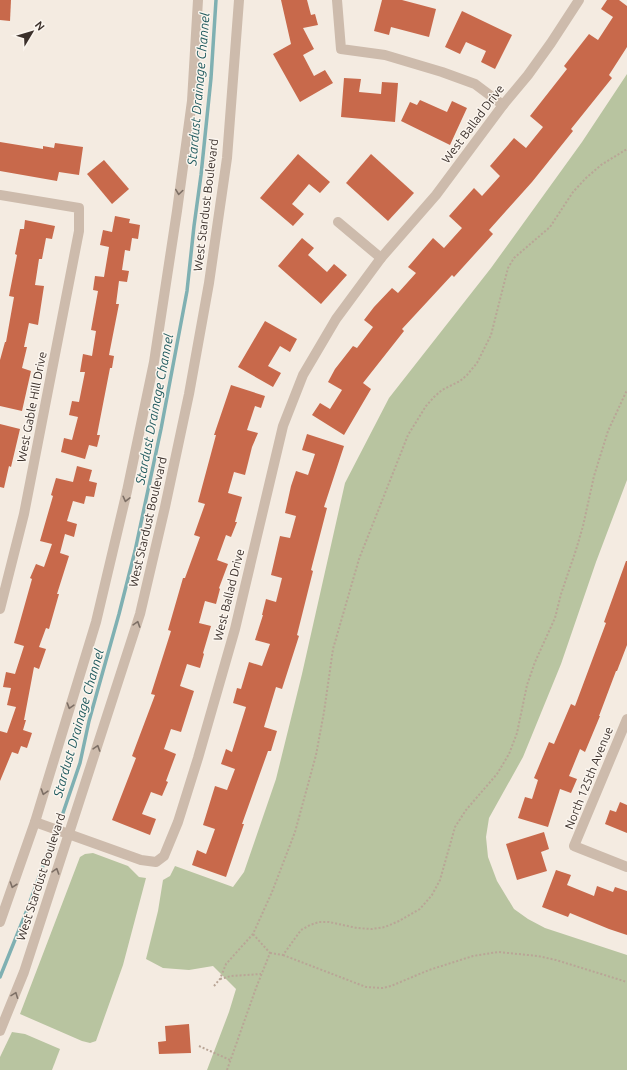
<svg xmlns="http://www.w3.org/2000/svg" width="627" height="1070" viewBox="0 0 627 1070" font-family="Ubuntu,sans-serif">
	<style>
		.green { fill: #b8c4a0 }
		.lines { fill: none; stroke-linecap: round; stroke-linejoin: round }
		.stream { stroke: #7fb0b2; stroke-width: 3.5 }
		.building { fill: #c8694b }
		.path { stroke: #b9a596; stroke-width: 2; stroke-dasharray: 2 2; stroke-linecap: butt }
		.minor { stroke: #cdbbac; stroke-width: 10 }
		.tertiary { stroke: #cdbbac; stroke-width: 10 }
		.oneway { stroke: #7d6f65 }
		.labels { text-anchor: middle; stroke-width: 3; stroke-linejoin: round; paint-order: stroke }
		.street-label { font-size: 12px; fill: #3b302b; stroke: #fbf5ee }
		.water-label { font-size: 13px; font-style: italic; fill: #1f5a5e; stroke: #fbf5ee }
	</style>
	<rect width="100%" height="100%" fill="#f4ebe1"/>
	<g class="green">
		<path d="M 627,74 L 627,480 L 596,562 L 561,664 L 523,757 L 489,818 L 486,837 L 488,857 L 497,881 L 514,909 L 528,919 L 545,928 L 627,955 L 627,1070 L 207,1070 L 229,1012 L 236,989 L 213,966 L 189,970 L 163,968 L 146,959 L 158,911 L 163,880 L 170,876 L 175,866 L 233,887 L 244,872 L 276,779 L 302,674 L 345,483 L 389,398 L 491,268 L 582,142 Z"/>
		<path d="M 93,853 L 128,866 L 139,877 L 146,878 L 123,965 L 96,1041 L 90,1043 L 82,1041 L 20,1014 L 80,857 L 85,854 Z"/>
		<path d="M 12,1032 L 25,1034 L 60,1049 L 52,1070 L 0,1070 L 0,1057 Z"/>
	</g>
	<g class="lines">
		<g class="stream">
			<path d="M 63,813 L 80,763 L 89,721 L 119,614 L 135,551 L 161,429 L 187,291 L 194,226 L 201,175 L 211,78 L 216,0"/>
			<path d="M 0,977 L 27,910 L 52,841"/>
		</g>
	</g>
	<g class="building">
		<path d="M 0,0 L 11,0 L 10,21 L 0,20 Z"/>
		<path d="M 281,0 L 307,0 L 311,15 L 315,14 L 318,25 L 303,28 L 314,49 L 303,55 L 314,76 L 325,70 L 333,83 L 300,102 L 273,54 L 291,44 Z"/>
		<path d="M 382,0 L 402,0 L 436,9 L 429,37 L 391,27 L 389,35 L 374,31 Z"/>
		<path d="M 607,0 L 619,0 L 627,6 L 627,47 L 609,75 L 612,78 L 571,129 L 573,131 L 532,182 L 489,230 L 493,234 L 454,277 L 452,275 L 402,329 L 404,331 L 363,383 L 371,389 L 344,435 L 312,415 L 320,403 L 330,409 L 342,390 L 328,382 L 335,369 L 353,346 L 357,348 L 373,327 L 364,320 L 374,307 L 392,288 L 398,293 L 416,273 L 408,267 L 433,238 L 444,248 L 462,228 L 449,216 L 474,188 L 482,196 L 500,176 L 490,166 L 514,138 L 526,148 L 543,127 L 530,116 L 567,69 L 564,66 L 589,34 L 598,40 L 613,17 L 601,9 Z"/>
		<path d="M 462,11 L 512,35 L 495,69 L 481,62 L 486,51 L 466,42 L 460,54 L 445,47 Z"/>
		<path d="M 344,78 L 361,79 L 359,92 L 381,94 L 382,82 L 398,83 L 395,122 L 341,117 Z"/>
		<path d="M 420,100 L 447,112 L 452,101 L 467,108 L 450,145 L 401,121 L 410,102 L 417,105 Z"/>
		<path d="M 0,142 L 43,149 L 43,146 L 54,148 L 55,143 L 83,147 L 79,175 L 59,172 L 57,181 L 0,171 Z"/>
		<path d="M 298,154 L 330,182 L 320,193 L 309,184 L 292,204 L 304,214 L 293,226 L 260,198 Z"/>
		<path d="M 371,154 L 414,193 L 388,221 L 346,183 Z"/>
		<path d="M 104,160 L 129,189 L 112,204 L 87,174 Z"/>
		<path d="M 115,216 L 130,219 L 129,223 L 140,225 L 138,239 L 132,238 L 130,251 L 125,250 L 122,270 L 129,271 L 127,282 L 119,281 L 116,304 L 119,304 L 109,355 L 114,356 L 112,368 L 110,368 L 97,435 L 100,435 L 97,447 L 89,445 L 85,459 L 61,452 L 64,438 L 72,440 L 78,417 L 69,415 L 72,401 L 79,402 L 85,372 L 80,372 L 83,354 L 92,356 L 96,331 L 91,330 L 98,291 L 93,290 L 95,276 L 104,277 L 109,247 L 100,245 L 103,230 L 112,232 Z"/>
		<path d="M 25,220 L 55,226 L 52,239 L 46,238 L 42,259 L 39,259 L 35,285 L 44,286 L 38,325 L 29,323 L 24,347 L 27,347 L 22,368 L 31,371 L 22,411 L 0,406 L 0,360 L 5,342 L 6,342 L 14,297 L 9,296 L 17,255 L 15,254 L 20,229 L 24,229 Z"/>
		<path d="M 302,238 L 314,248 L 308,255 L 327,272 L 334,264 L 347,275 L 321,304 L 278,266 Z"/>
		<path d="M 265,321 L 297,339 L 290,352 L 280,346 L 268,366 L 281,373 L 273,387 L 238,367 Z"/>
		<path d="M 231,385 L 265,396 L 261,408 L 255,406 L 247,430 L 258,433 L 252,447 L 245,475 L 234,472 L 228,493 L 242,497 L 235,522 L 237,522 L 231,537 L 226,535 L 217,560 L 228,564 L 219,588 L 220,589 L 216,604 L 205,601 L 199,623 L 211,626 L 203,653 L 204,654 L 200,668 L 187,664 L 180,686 L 194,691 L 181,732 L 171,729 L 164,749 L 176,754 L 166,781 L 168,782 L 162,796 L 151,792 L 142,814 L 156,819 L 150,835 L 112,820 L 136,758 L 132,756 L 155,695 L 151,694 L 171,631 L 168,630 L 183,578 L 185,578 L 200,537 L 194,535 L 205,504 L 198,502 L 216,435 L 214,435 Z"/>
		<path d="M 0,424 L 20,429 L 11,467 L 9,466 L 4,488 L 0,487 Z"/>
		<path d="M 307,434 L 344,446 L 324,507 L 327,508 L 311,570 L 313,571 L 297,635 L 299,636 L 282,689 L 276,687 L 264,727 L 277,731 L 271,751 L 268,751 L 242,824 L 244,824 L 226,877 L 192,865 L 197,850 L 206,854 L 215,829 L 203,825 L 215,786 L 227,790 L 235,769 L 221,764 L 226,749 L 232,752 L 246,707 L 233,703 L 237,688 L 241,689 L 249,662 L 262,666 L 270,644 L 255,640 L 263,615 L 262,615 L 266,599 L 276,602 L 282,578 L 271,575 L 280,536 L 290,538 L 296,516 L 285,513 L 291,486 L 296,471 L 308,475 L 315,454 L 302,450 Z"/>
		<path d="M 77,466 L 92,470 L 89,481 L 97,483 L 94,497 L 86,496 L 84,504 L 73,501 L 67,521 L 77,524 L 74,537 L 65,534 L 60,553 L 69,556 L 57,594 L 59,594 L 49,629 L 46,628 L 39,647 L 46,649 L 39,669 L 34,667 L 24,720 L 26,720 L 23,730 L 32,733 L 27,748 L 21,746 L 18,754 L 12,752 L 0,781 L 0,731 L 7,733 L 16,707 L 7,705 L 11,688 L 3,687 L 6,672 L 15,674 L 24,646 L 14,643 L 32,579 L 30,578 L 36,564 L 44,567 L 52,544 L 40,541 L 53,496 L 51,495 L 56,478 L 73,482 Z"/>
		<path d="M 626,561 L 627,561 L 627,645 L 617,671 L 616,671 L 599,716 L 600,716 L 585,752 L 580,749 L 569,776 L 577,779 L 571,793 L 560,789 L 548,827 L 518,818 L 525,797 L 532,799 L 538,780 L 534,778 L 549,742 L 554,744 L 571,704 L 575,706 L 606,623 L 604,622 Z"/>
		<path d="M 620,802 L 627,805 L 627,833 L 605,824 L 610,810 L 616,812 Z"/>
		<path d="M 544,832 L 549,849 L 541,852 L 547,871 L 517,880 L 506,844 Z"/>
		<path d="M 556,870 L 571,875 L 567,885 L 594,896 L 597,886 L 613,892 L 615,887 L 627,891 L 627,935 L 609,929 L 570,913 L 568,917 L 542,907 Z"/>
		<path d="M 189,1024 L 191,1053 L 159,1054 L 158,1042 L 166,1041 L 165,1026 Z"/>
	</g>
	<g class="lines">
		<g class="path">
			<path d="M 270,953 L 283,955 L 301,930 L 310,925 L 319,922 L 329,922 L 357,928 L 372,929 L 385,927 L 399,921 L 420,909 L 432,895 L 440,880 L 455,827 L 466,810 L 497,774 L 509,754 L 517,733 L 527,685 L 535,662 L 555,618 L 561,594 L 576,550 L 583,526 L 594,476 L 608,431 L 627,390"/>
			<path d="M 283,955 L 366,987 L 383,988 L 391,986 L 429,970 L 473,956 L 498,952 L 538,956 L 556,960 L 627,982"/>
			<path d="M 220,979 L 231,976 L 261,974"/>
			<path d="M 214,986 L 220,979 L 226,964 L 253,934 L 272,892 L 295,832 L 316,755 L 324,712 L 333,649 L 359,559 L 408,435 L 426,406 L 434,397 L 442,390 L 460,381 L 467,375 L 477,363 L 491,335 L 508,268 L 514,258 L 550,227 L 573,192 L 586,178 L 601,165 L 627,149"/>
			<path d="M 199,1046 L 230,1060"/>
			<path d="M 227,1070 L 256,988 L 270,953 L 253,934"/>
		</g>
		<g class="minor">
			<path d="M 337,0 L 341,49 L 385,55 L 442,72 L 475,84 L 503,105"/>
			<path d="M 0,195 L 79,208 L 79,231 L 24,514 L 0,609"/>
			<path d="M 338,222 L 381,258"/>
			<path d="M 627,719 L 574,846 L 627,867"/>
			<path d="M 35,822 L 141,860 L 156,862 L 164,856 L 178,822 L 198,758 L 235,629 L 283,426 L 303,375 L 336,319 L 381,258 L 436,195 L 503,105 L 528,75 L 551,43 L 579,0"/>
		</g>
		<g class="tertiary">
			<path d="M 0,922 L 35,822 L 96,622 L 127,491 L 154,362 L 177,211 L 192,101 L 198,0"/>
			<path d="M 0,1031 L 24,972 L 140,614 L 165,507 L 189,394 L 209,283 L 227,158 L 239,0"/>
		</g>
	</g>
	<defs><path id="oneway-chevron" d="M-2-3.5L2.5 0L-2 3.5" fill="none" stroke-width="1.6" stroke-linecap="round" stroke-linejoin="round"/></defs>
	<g class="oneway">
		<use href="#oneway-chevron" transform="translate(179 192) rotate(98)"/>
		<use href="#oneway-chevron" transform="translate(126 499) rotate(104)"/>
		<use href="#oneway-chevron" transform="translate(137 624) rotate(-72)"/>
		<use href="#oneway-chevron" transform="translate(70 706) rotate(107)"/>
		<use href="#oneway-chevron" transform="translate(97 748) rotate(-72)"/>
		<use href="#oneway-chevron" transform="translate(44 792) rotate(107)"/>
		<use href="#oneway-chevron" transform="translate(56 871) rotate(-72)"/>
		<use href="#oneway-chevron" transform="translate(13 885) rotate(109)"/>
		<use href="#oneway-chevron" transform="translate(15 995) rotate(-69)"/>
	</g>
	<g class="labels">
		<g class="street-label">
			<text transform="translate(473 124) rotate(-53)" y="4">West Ballad Drive</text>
			<text transform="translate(206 205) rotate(-83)" y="4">West Stardust Boulevard</text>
			<text transform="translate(32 407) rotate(-79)" y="4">West Gable Hill Drive</text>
			<text transform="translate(148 522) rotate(-77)" y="4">West Stardust Boulevard</text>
			<text transform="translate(229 595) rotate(-76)" y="4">West Ballad Drive</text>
			<text transform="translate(589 778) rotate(-68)" y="4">North 125th Avenue</text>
			<text transform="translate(41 877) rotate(-72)" y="4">West Stardust Boulevard</text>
		</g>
		<g class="water-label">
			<text transform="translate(198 89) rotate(-85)" y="5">Stardust Drainage Channel</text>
			<text transform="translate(154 409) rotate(-79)" y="5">Stardust Drainage Channel</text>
			<text transform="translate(78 723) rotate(-74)" y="5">Stardust Drainage Channel</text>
		</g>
	</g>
	<g transform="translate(32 32) rotate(52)" stroke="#fbf5ee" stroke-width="3" paint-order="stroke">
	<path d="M0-3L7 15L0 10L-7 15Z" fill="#3b302b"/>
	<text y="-6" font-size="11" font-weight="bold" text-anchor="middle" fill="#3b302b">N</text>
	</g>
</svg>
